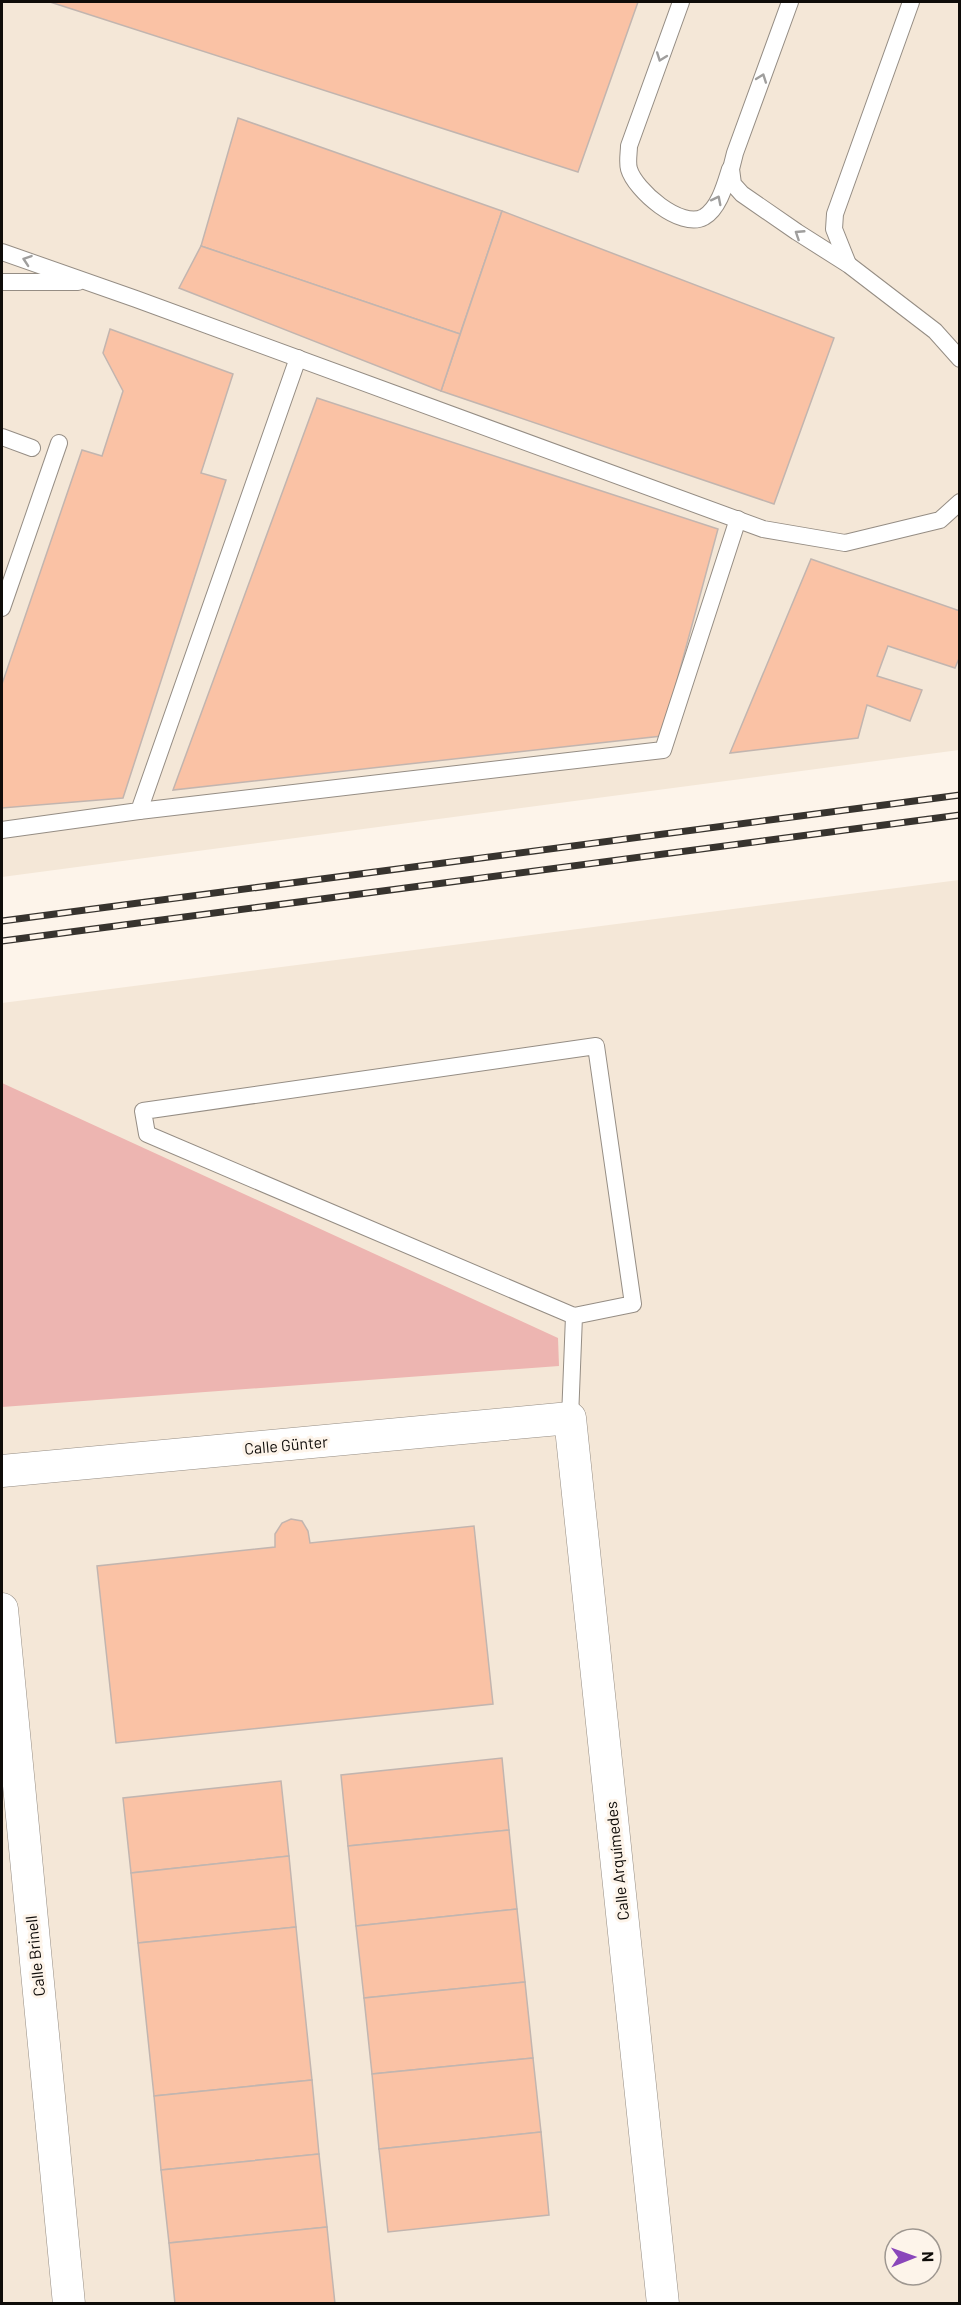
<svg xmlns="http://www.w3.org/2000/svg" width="961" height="2305" viewBox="0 0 961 2305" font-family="Barlow,sans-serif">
	<rect width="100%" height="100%" fill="#fdf4ea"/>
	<g fill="#f4e7d7" fill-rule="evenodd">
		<path d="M2,2H959V750L2,877Z"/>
		<path d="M959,880V2303H2V1003ZM895,2239H931V2275H895Z"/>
	</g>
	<path fill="#edb5b1" d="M2,1083L558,1338L559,1366L2,1407Z"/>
	<g fill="#fac2a5" stroke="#c2b5af" stroke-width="1.5">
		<path d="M50,2H638L578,172Z"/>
		<path d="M238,118L502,211L460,334L201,246Z"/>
		<path d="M502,211L834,338L774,504L441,391Z"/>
		<path d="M201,246L460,334L441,391L179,288Z"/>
		<path d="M110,329L233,374L201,473L226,480L123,798L2,808V684L82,450L102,456L123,391L103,353Z"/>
		<path d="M317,398L718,529L662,736L173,790Z"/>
		<path d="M811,559L960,611V656L955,668L888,646L877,676L922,690L910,721L867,705L858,738L730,753Z"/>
		<path d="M291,1519L302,1521L308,1531L310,1543L474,1526L493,1704L116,1743L97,1566L275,1547V1534L282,1523Z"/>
		<path d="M502,1758L509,1830L348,1846L341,1775Z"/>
		<path d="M281,1781L289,1856L131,1873L123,1798Z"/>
		<path d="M509,1830L517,1909L356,1926L348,1846Z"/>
		<path d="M289,1856L296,1927L138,1943L131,1873Z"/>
		<path d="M517,1909L525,1982L364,1998L356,1926Z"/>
		<path d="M296,1927L312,2080L154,2096L138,1943Z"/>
		<path d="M525,1982L533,2058L372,2074L364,1998Z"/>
		<path d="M533,2058L541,2132L379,2149L372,2074Z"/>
		<path d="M312,2080L319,2154L161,2170L154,2096Z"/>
		<path d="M541,2132L549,2215L388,2232L379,2149Z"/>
		<path d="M319,2154L327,2227L169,2243L161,2170Z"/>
		<path d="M327,2227L335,2304H175L169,2243Z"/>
	</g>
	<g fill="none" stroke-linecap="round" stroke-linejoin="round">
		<defs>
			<g id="lane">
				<path d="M681,2L629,146C629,152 627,162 629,169C635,190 681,230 704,217C719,208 725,185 730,169"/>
				<path d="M790,2L735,153L731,169L733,184L742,194L797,232L849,265L935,331L960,359"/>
				<path d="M2,252L136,299L763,529L845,543L940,520L960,502"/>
				<path d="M848,264L834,229L835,214L911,2"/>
				<path d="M2,282H78"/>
				<path d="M2,437L32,448"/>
				<path d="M2,608L59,443"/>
				<path d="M139,811L663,750L738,519"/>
				<path d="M2,830L139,811L298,358"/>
				<path d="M570,1418L574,1316L633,1304L596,1046L143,1111L147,1134L574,1316"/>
			</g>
			<g id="street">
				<path d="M2,1471L570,1418L663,2304"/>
				<path d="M2,1609L69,2304"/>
			</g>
		</defs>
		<use href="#lane" stroke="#958d84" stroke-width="18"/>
		<use href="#street" stroke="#958d84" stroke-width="33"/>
		<use href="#lane" stroke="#fff" stroke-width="16"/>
		<use href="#street" stroke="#fff" stroke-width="32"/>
		<defs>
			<g id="rail">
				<path d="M2,921L960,795"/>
				<path d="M2,941L960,815"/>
			</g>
		</defs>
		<use href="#rail" stroke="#37332e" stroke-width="7"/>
		<use href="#rail" stroke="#fdf4ea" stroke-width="4.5" stroke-dasharray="14" stroke-linecap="butt"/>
	</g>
	<defs><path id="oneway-chevron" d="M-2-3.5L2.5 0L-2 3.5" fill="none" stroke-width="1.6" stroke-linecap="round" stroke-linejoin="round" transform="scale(1.5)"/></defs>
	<g stroke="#9f9e9d">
		<use href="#oneway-chevron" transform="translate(661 57) rotate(110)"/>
		<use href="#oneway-chevron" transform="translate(762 78) rotate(-70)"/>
		<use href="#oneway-chevron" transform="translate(717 200) rotate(-63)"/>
		<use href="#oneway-chevron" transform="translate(799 234) rotate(-147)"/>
		<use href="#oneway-chevron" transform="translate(27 260) rotate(-161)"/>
	</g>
	<g text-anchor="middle" stroke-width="6" stroke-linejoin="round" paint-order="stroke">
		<g font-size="16" fill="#0f0c09" stroke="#fdf4ea">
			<text transform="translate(286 1445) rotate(-5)" y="6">Calle Günter</text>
			<text transform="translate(617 1861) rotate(-96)" y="6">Calle Arquímedes</text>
			<text transform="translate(35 1956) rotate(-96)" y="6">Calle Brinell</text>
		</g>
	</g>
	<rect width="961" height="2305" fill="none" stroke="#0f0c09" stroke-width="6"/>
	<g transform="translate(913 2257) rotate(89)"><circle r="28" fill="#fdf4ea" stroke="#9e9790" stroke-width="1.5"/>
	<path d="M0-4.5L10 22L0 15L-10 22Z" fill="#8a46ba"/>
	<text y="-9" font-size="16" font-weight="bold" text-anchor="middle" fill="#0f0c09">N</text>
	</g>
</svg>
